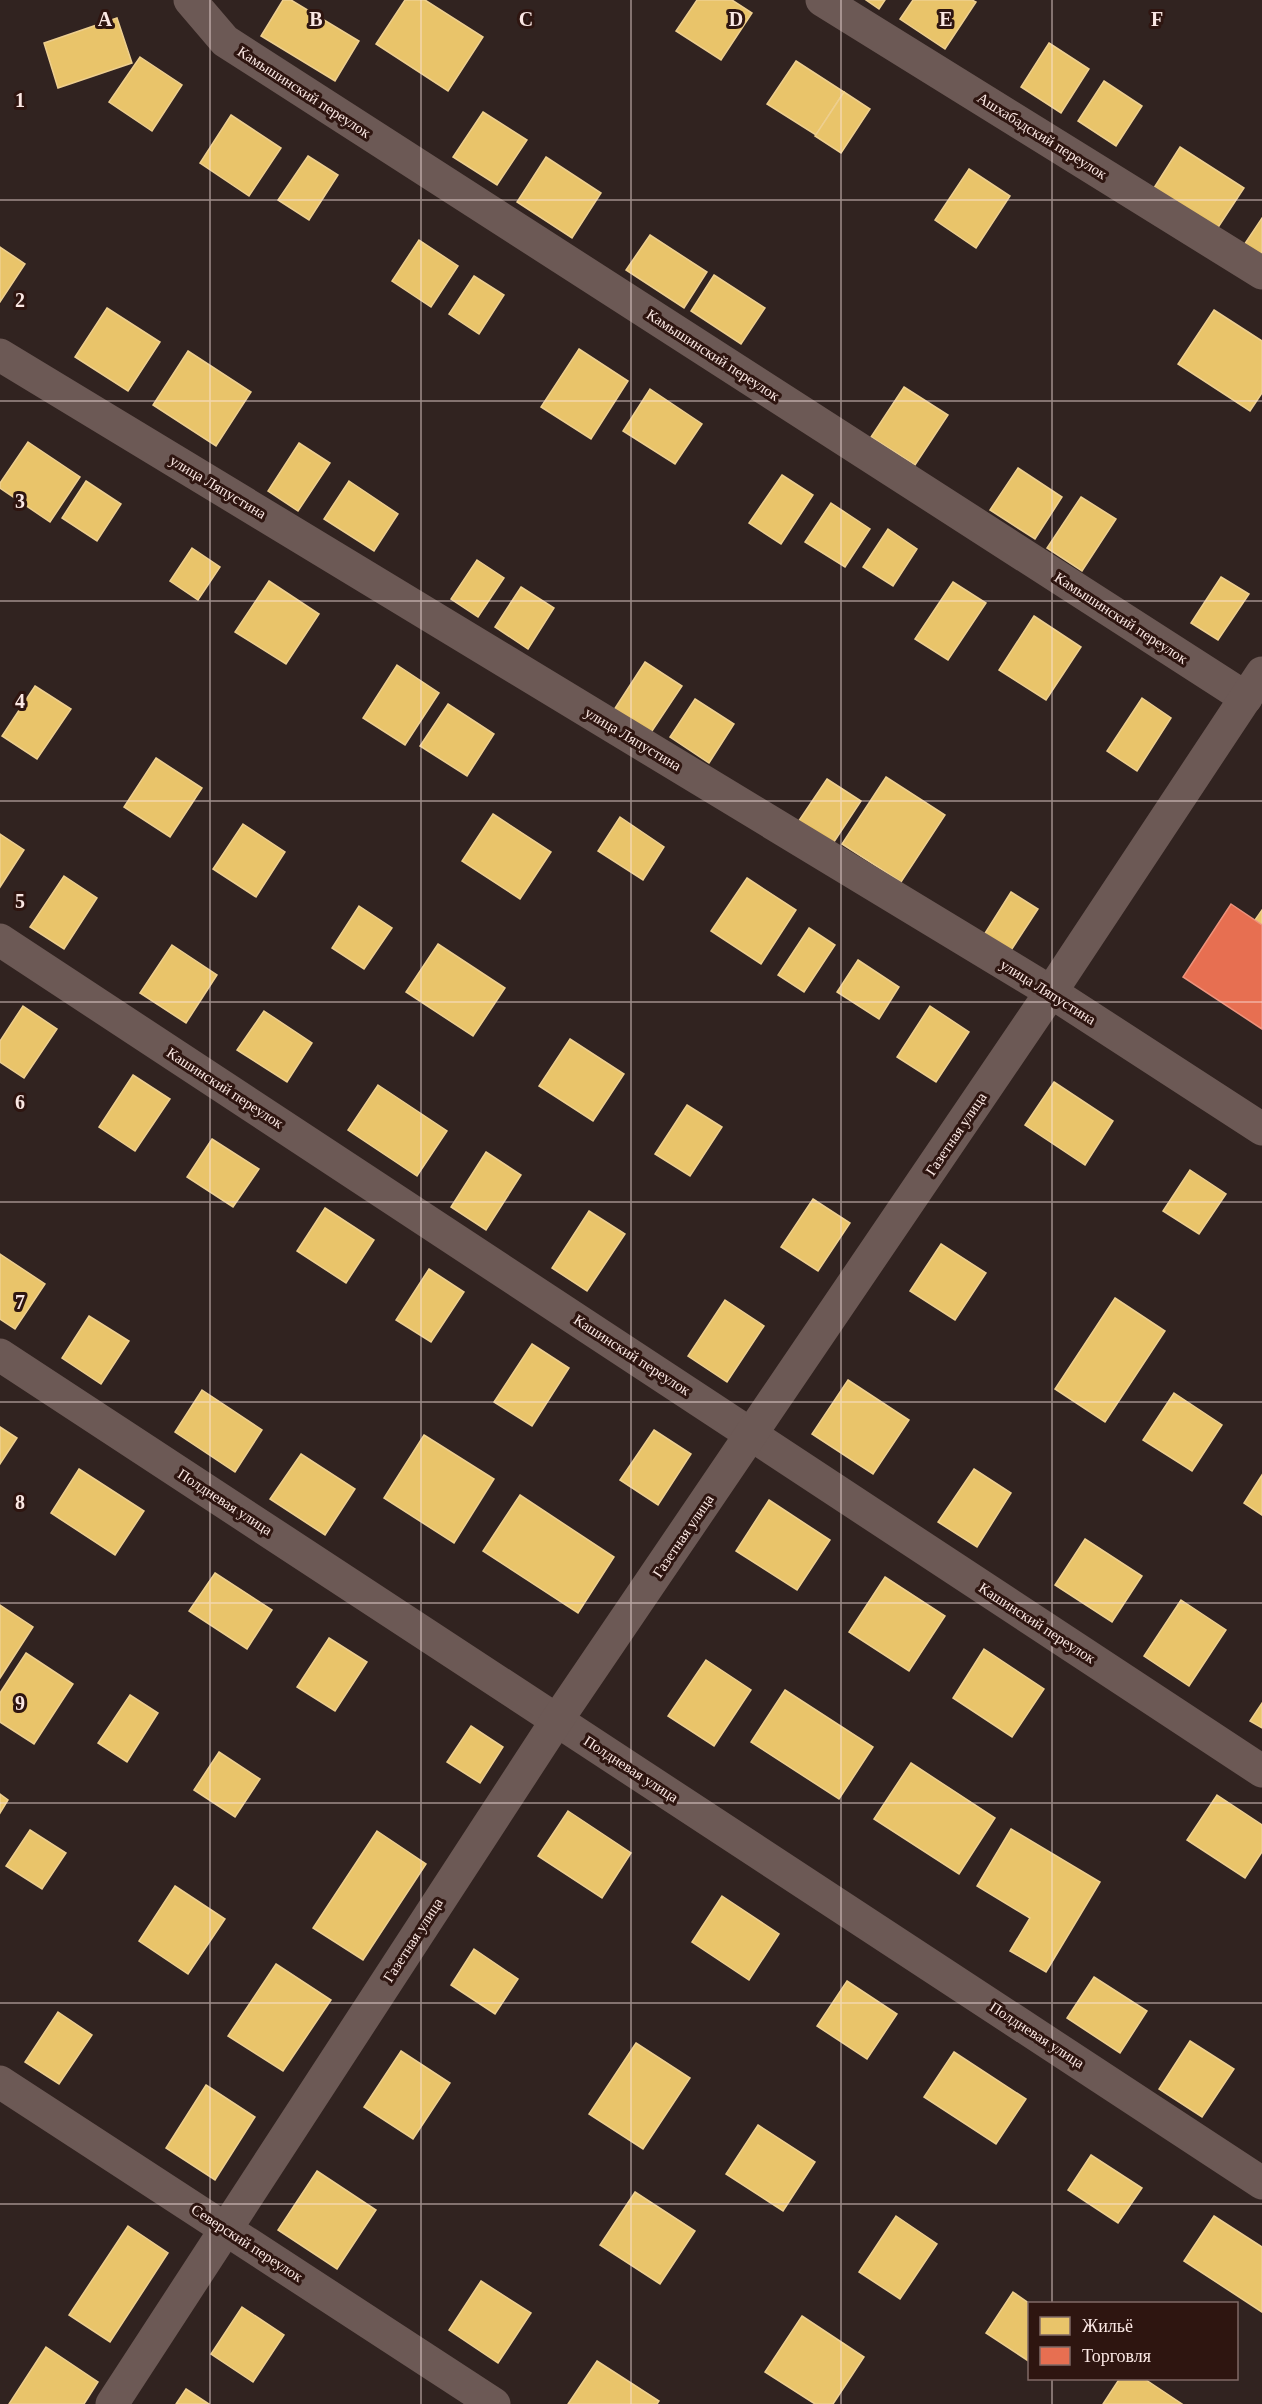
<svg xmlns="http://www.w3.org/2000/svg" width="1262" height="2404" viewBox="0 0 1262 2404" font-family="Georgia,serif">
	<rect width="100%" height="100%" fill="#312320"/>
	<g fill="#e9c46a" stroke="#eecf8f" stroke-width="1.5">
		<path d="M283,0H291L359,41L335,81L261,36Z"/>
		<path d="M405,0H425L483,37L448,91L376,44Z"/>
		<path d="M697,0H732L752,13L721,60L676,31Z"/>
		<path d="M866,0H885L879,9Z"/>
		<path d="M913,0H972L976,2L945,49L900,19Z"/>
		<path d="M117,18L132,63L58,88L44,43Z"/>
		<path d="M1049,43L1089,69L1061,113L1021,87Z"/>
		<path d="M140,57L182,85L152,131L109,102Z"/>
		<path d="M796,61L844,92L816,135L767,104Z"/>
		<path d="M1104,81L1142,106L1116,146L1078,121Z"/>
		<path d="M844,92L870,109L841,153L815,136Z"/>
		<path d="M483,112L527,140L497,185L453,157Z"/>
		<path d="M231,115L281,148L249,196L200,163Z"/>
		<path d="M1180,147L1244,188L1215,232L1152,191Z"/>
		<path d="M308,156L338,175L309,220L278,200Z"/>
		<path d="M546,157L601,193L572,238L517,202Z"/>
		<path d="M969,169L1010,196L976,248L935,220Z"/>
		<path d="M1262,218V256L1244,245Z"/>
		<path d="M650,235L707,272L684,308L626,270Z"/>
		<path d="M419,240L458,266L431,307L392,281Z"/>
		<path d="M0,247L25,264L0,302Z"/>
		<path d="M714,275L765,308L741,344L691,311Z"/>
		<path d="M474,276L504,295L479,334L449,314Z"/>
		<path d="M107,308L160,342L128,391L75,357Z"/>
		<path d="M1214,310L1262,341V393L1250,411L1178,364Z"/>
		<path d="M579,349L628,381L591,439L541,407Z"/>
		<path d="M188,351L251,392L216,446L153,405Z"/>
		<path d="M904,387L948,415L915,465L871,437Z"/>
		<path d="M650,389L702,424L675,464L623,431Z"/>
		<path d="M28,442L80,477L50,522L0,488V483Z"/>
		<path d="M299,443L330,463L298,511L268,491Z"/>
		<path d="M1018,468L1062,497L1035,539L990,510Z"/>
		<path d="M782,475L813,495L781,544L749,523Z"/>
		<path d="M86,481L121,504L97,541L62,518Z"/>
		<path d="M349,481L398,514L374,551L324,519Z"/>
		<path d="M1081,497L1116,519L1082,571L1047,548Z"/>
		<path d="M831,503L870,529L845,567L805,542Z"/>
		<path d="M888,529L917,549L893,586L863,567Z"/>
		<path d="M192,548L220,567L198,600L170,581Z"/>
		<path d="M477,560L504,578L478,617L451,599Z"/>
		<path d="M1221,577L1249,594L1218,640L1191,623Z"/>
		<path d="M269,581L319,614L286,664L235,632Z"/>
		<path d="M953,582L986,603L948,660L915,639Z"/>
		<path d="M521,587L554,608L528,649L495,627Z"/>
		<path d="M1034,616L1081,647L1046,700L999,670Z"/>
		<path d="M645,662L682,686L646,740L610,716Z"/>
		<path d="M397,665L439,693L405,745L363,718Z"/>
		<path d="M35,686L71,709L37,759L2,736Z"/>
		<path d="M1142,698L1171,718L1137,771L1107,751Z"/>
		<path d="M695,699L734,724L709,763L670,737Z"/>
		<path d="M448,704L494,734L467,776L420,746Z"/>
		<path d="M156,758L202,788L170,837L124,807Z"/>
		<path d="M886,777L945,815L901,882L842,844Z"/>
		<path d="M827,779L861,801L828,851L794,828Z"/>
		<path d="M493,814L551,852L520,899L462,861Z"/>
		<path d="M620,817L664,847L643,880L598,851Z"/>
		<path d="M243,824L285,852L256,897L213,869Z"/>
		<path d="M0,834L24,850L0,887Z"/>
		<path d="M64,876L97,898L64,949L30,927Z"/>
		<path d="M747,878L796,910L761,964L711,931Z"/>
		<path d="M1011,892L1038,909L1008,955L982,938Z"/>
		<path d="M359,906L392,928L364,969L332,948Z"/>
		<path d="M1262,910V925L1255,920Z"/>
		<path d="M809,928L835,945L804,992L778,975Z"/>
		<path d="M438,944L505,988L473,1036L406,992Z"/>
		<path d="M172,945L217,975L186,1023L140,993Z"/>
		<path d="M858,960L899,987L879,1019L837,992Z"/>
		<path d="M23,1006L57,1029L24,1078L0,1062V1041Z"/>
		<path d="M930,1006L969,1032L936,1082L897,1057Z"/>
		<path d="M264,1011L312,1043L287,1082L237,1050Z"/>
		<path d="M570,1039L624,1074L593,1121L539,1086Z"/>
		<path d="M133,1075L170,1099L135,1151L99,1127Z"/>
		<path d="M1054,1082L1113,1121L1085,1165L1025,1125Z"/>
		<path d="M378,1085L447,1131L417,1176L348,1130Z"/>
		<path d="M687,1105L722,1127L690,1176L655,1154Z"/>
		<path d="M212,1139L259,1169L233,1207L187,1177Z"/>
		<path d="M486,1152L521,1175L486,1230L451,1207Z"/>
		<path d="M1190,1170L1226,1194L1199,1234L1163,1211Z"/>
		<path d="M813,1199L850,1223L818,1271L781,1247Z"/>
		<path d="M325,1208L374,1240L346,1283L297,1251Z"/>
		<path d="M589,1211L625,1234L587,1291L552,1268Z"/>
		<path d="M941,1244L986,1273L955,1320L910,1291Z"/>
		<path d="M0,1254L45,1284L15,1329L0,1319Z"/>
		<path d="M429,1269L464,1292L431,1342L396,1320Z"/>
		<path d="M1115,1298L1165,1331L1105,1422L1055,1389Z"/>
		<path d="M725,1300L764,1326L727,1382L688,1356Z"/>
		<path d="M89,1316L129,1341L101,1384L62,1358Z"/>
		<path d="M532,1344L569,1368L532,1426L494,1402Z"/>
		<path d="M848,1380L909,1420L873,1474L812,1434Z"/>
		<path d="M202,1390L262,1430L235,1472L175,1432Z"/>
		<path d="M1174,1393L1222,1425L1192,1471L1143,1440Z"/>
		<path d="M0,1427L17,1438L0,1464Z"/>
		<path d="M654,1430L691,1454L658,1505L620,1480Z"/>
		<path d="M424,1435L494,1479L454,1543L384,1498Z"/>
		<path d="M301,1454L355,1489L325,1535L270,1499Z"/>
		<path d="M79,1469L144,1511L115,1555L51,1513Z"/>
		<path d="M974,1469L1011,1493L977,1547L938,1522Z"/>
		<path d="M1262,1475V1515L1244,1503Z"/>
		<path d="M520,1495L614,1557L578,1613L483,1551Z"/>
		<path d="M769,1500L830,1540L797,1590L736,1551Z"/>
		<path d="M1085,1539L1142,1576L1112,1622L1055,1585Z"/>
		<path d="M215,1573L272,1610L247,1649L189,1611Z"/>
		<path d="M885,1577L945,1616L909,1671L849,1632Z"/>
		<path d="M1181,1600L1226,1630L1189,1686L1144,1656Z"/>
		<path d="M0,1605L33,1627L0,1678Z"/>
		<path d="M329,1638L367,1662L335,1711L297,1687Z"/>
		<path d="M984,1649L1044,1689L1012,1737L953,1698Z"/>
		<path d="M26,1653L73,1684L34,1744L0,1722V1693Z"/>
		<path d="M706,1660L751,1690L714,1746L668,1716Z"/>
		<path d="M785,1690L873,1747L839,1799L751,1742Z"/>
		<path d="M130,1695L158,1713L127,1762L98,1743Z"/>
		<path d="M1262,1703V1728L1250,1721Z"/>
		<path d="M471,1726L503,1747L480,1783L447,1762Z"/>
		<path d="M219,1752L260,1779L235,1817L194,1790Z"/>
		<path d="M911,1763L995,1818L959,1874L874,1819Z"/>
		<path d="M0,1794L8,1800L0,1813Z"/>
		<path d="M1217,1795L1262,1825V1852L1245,1878L1187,1840Z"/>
		<path d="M568,1811L631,1853L602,1898L538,1856Z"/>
		<path d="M1011,1829L1100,1882L1046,1972L1010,1951L1030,1918L977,1886Z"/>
		<path d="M30,1830L66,1853L42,1889L6,1866Z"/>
		<path d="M377,1831L426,1864L363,1960L313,1928Z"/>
		<path d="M175,1886L225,1919L188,1974L139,1941Z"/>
		<path d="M722,1896L779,1934L749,1980L692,1942Z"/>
		<path d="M474,1949L518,1979L495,2014L451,1985Z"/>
		<path d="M276,1964L331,2000L283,2071L228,2036Z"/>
		<path d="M1094,1977L1147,2011L1120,2053L1067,2018Z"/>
		<path d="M847,1981L897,2014L867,2059L817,2026Z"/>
		<path d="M58,2012L92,2035L59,2084L25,2062Z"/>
		<path d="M1190,2041L1234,2069L1202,2117L1159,2089Z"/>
		<path d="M636,2043L690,2078L643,2149L589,2114Z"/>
		<path d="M401,2051L450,2083L413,2139L364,2107Z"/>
		<path d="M954,2052L1026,2099L996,2144L924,2097Z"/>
		<path d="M206,2085L255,2117L215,2180L166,2148Z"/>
		<path d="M758,2125L815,2162L783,2211L726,2174Z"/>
		<path d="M1091,2155L1142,2188L1118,2223L1068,2190Z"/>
		<path d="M317,2171L376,2210L337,2269L278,2230Z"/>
		<path d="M635,2192L695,2231L660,2284L600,2245Z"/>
		<path d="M896,2216L937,2244L900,2299L859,2272Z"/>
		<path d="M1214,2216L1262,2247V2312L1184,2261Z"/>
		<path d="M128,2226L168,2253L110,2342L69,2315Z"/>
		<path d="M481,2281L531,2313L498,2363L449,2330Z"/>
		<path d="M1013,2292L1030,2304V2362L986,2333Z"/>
		<path d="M242,2307L284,2335L253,2382L211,2354Z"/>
		<path d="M802,2316L864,2357L833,2404H815L765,2372Z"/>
		<path d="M46,2347L98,2382L84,2404H9Z"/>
		<path d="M597,2361L659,2401L657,2404H568Z"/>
		<path d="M1120,2378H1143L1182,2404H1103Z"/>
		<path d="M186,2389L209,2404H176Z"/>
	</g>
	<path fill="#e76f51" stroke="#ed937d" stroke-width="1.5" d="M1231,904L1262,925V1029L1183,977Z"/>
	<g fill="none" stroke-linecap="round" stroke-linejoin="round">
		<g stroke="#6c5955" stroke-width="33">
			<path d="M190,0L225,41L1246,698"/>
			<path d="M822,0L1262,273"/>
			<path d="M0,355L1051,992L1262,1129"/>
			<path d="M0,940L1262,1771"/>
			<path d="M0,1355L1262,2183"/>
			<path d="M0,2082L494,2404"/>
			<path d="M112,2404L557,1720L1051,992L1262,673"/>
		</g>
	</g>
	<path fill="none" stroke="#fbe8e4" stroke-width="1.5" stroke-opacity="0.55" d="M210,0V2404M421,0V2404M631,0V2404M841,0V2404M1052,0V2304M0,200H1262M0,401H1262M0,601H1262M0,801H1262M0,1002H1262M0,1202H1262M0,1402H1262M0,1603H1262M0,1803H1262M0,2003H1262M0,2204H1262M1052,2378V2404"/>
	<g text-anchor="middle" stroke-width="6" stroke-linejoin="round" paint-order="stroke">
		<g font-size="15" fill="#fbe8e4" stroke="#2e1510">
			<text transform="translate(304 92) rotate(33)" y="5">Камышинский переулок</text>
			<text transform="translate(1042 136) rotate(32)" y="5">Ашхабадский переулок</text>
			<text transform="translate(713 355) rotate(33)" y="5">Камышинский переулок</text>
			<text transform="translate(218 487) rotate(31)" y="5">улица Ляпустина</text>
			<text transform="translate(1121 618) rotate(33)" y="5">Камышинский переулок</text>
			<text transform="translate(633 739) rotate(31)" y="5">улица Ляпустина</text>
			<text transform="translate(1048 992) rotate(32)" y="5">улица Ляпустина</text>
			<text transform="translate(225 1088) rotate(33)" y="5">Кашинский переулок</text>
			<text transform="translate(956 1134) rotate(-56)" y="5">Газетная улица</text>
			<text transform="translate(632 1355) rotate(33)" y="5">Кашинский переулок</text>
			<text transform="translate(225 1502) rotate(33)" y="5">Полдневая улица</text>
			<text transform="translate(683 1536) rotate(-56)" y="5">Газетная улица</text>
			<text transform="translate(1037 1623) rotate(33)" y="5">Кашинский переулок</text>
			<text transform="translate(631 1769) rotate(33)" y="5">Полдневая улица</text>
			<text transform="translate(413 1940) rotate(-57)" y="5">Газетная улица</text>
			<text transform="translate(1037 2035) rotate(33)" y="5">Полдневая улица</text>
			<text transform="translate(247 2243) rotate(33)" y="5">Северский переулок</text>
		</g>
	</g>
	<g font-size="20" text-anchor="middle" font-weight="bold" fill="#fbe8e4" stroke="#2e1510" stroke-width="6" stroke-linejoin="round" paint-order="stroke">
		<text x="105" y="26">A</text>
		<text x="316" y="26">B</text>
		<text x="526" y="26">C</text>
		<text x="736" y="26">D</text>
		<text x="946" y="26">E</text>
		<text x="1157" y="26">F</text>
		<text x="20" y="107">1</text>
		<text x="20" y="307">2</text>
		<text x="20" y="508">3</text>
		<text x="20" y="708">4</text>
		<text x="20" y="908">5</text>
		<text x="20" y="1109">6</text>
		<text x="20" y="1309">7</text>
		<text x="20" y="1509">8</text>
		<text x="20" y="1710">9</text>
	</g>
	<rect x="1028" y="2302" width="210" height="78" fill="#2e1510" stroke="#806965" stroke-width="1.5"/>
	<rect x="1040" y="2317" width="30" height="18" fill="#e9c46a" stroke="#806965" stroke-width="1.5"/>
	<text x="1082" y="2332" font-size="18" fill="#fbe8e4">Жильё</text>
	<rect x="1040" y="2347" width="30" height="18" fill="#e76f51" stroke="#806965" stroke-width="1.5"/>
	<text x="1082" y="2362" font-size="18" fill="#fbe8e4">Торговля</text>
</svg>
